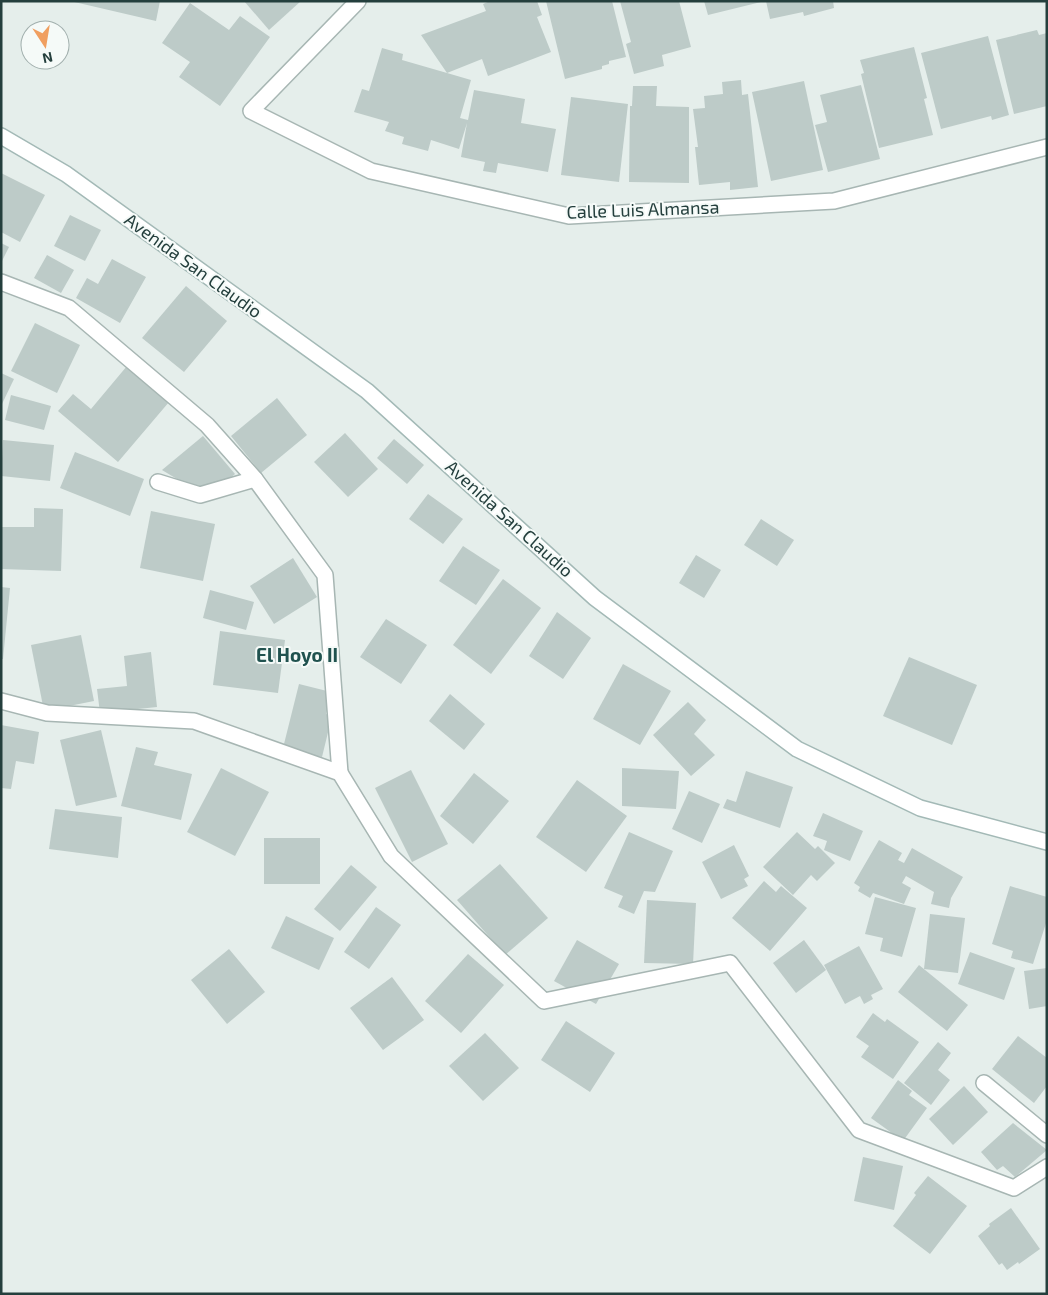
<svg xmlns="http://www.w3.org/2000/svg" width="1048" height="1295" viewBox="0 0 1048 1295" font-family="'Exo 2',sans-serif">
	<rect width="100%" height="100%" fill="#e5eeeb"/>
	<g fill="#bdcbc8">
		<path d="M70,1H160L156,21Z"/>
		<path d="M244,1H301L269,30Z"/>
		<path d="M490,1H537L542,15L537,17L551,52L488,76L482,59L447,73L471,80L460,118L468,120L474,90L525,99L521,123L556,129L548,172L498,163L496,173L483,171L485,162L461,157L467,123L459,149L431,140L428,151L402,144L404,137L385,131L389,122L354,112L362,89L369,91L382,48L403,54L402,60L447,73L421,35L486,11L483,4Z"/>
		<path d="M546,1H612L626,57L609,61V64L602,66V69L565,79Z"/>
		<path d="M620,1H679L691,47L662,55L664,66L634,74L626,44L631,42Z"/>
		<path d="M704,1H761V2L708,15Z"/>
		<path d="M766,1H833L834,8L804,16L803,12L770,19Z"/>
		<path d="M190,3L229,30L240,16L270,37L220,106L179,77L190,62L162,43Z"/>
		<path d="M1037,30L1039,35L1047,33V106L1014,114L996,40Z"/>
		<path d="M988,36L1009,115L992,120L991,116L941,129L921,53Z"/>
		<path d="M914,47L927,98L924,99L933,135L879,148L861,74L864,73L860,60Z"/>
		<path d="M741,80L742,95L748,94L758,187L730,190V182L699,185L695,147H698L693,109L705,108L704,96L723,94L722,82Z"/>
		<path d="M804,81L823,170L771,181L752,92Z"/>
		<path d="M861,85L880,159L828,172L815,125L827,122L820,95Z"/>
		<path d="M633,86H657L656,106L689,107V183L629,182L630,106H632Z"/>
		<path d="M571,97L628,104L619,182L561,175Z"/>
		<path d="M1,173L45,195L20,242L1,232Z"/>
		<path d="M70,215L101,230L85,261L54,246Z"/>
		<path d="M1,243L9,247L1,263Z"/>
		<path d="M47,255L74,270L61,293L34,278Z"/>
		<path d="M112,259L146,277L120,323L76,298L87,278L98,284Z"/>
		<path d="M186,286L227,321L184,372L142,338Z"/>
		<path d="M35,323L80,345L57,393L11,371Z"/>
		<path d="M127,366L169,402L118,462L58,411L73,394L91,409Z"/>
		<path d="M1,373L14,379L1,406Z"/>
		<path d="M11,395L51,406L44,430L5,420Z"/>
		<path d="M277,398L307,435L261,473L231,436Z"/>
		<path d="M345,433L378,469L348,497L314,462Z"/>
		<path d="M203,436L235,474L219,487L197,491L162,470Z"/>
		<path d="M394,439L424,465L407,484L377,458Z"/>
		<path d="M3,440L54,445L50,481L1,476Z"/>
		<path d="M75,452L144,479L130,516L60,488Z"/>
		<path d="M428,494L463,519L443,544L409,519Z"/>
		<path d="M34,508L63,509L61,571L1,569V527H34Z"/>
		<path d="M151,511L215,524L203,581L140,568Z"/>
		<path d="M761,519L794,540L777,566L744,545Z"/>
		<path d="M463,546L500,570L476,605L439,581Z"/>
		<path d="M696,555L721,570L704,598L679,583Z"/>
		<path d="M293,558L317,597L274,624L250,586Z"/>
		<path d="M503,579L541,608L491,674L453,645Z"/>
		<path d="M1,587L10,588L3,659H1Z"/>
		<path d="M210,590L254,602L246,630L203,618Z"/>
		<path d="M557,612L591,638L563,679L529,656Z"/>
		<path d="M386,619L427,645L401,684L360,657Z"/>
		<path d="M220,631L285,640L278,693L213,685Z"/>
		<path d="M81,635L94,701L44,711L31,645Z"/>
		<path d="M151,652L157,707L100,713L97,689L127,686L124,656Z"/>
		<path d="M909,657L977,685L952,745L883,716Z"/>
		<path d="M623,664L671,691L640,745L593,719Z"/>
		<path d="M299,684L331,692L326,714L332,716L322,757L283,748Z"/>
		<path d="M450,694L485,724L464,750L429,721Z"/>
		<path d="M688,702L706,720L694,734L715,755L691,776L653,735Z"/>
		<path d="M1,725L39,732L34,764L16,761L11,789L1,788Z"/>
		<path d="M101,730L117,797L76,806L60,740Z"/>
		<path d="M136,747L158,752L154,765L192,774L181,820L121,806Z"/>
		<path d="M221,768L269,792L235,856L187,832Z"/>
		<path d="M622,768L679,771L676,809L622,806Z"/>
		<path d="M411,770L448,844L412,862L375,788Z"/>
		<path d="M746,771L793,787L780,828L723,808L727,799L736,802Z"/>
		<path d="M474,773L509,801L473,844L440,816Z"/>
		<path d="M577,780L627,816L586,872L536,837Z"/>
		<path d="M689,791L720,804L702,843L672,829Z"/>
		<path d="M55,809L122,817L118,858L49,849Z"/>
		<path d="M823,813L863,831L850,861L824,850L827,841L813,836Z"/>
		<path d="M629,832L673,851L655,892L644,891L634,914L618,907L623,896L604,888Z"/>
		<path d="M797,832L815,849L818,846L835,863L817,881L811,875L793,895L763,867Z"/>
		<rect x="264" y="838" width="56" height="46"/>
		<path d="M879,840L902,853L898,860L904,863L912,848L963,877L951,898L949,908L931,904L934,892L906,876L902,883L911,888L904,904L873,893L870,898L858,891L860,887L854,883Z"/>
		<path d="M734,845L749,876L744,879L748,886L721,899L702,862Z"/>
		<path d="M500,864L548,918L505,955L457,900Z"/>
		<path d="M351,865L377,887L340,931L314,909Z"/>
		<path d="M764,881L776,892L781,886L807,908L770,951L732,918Z"/>
		<path d="M1010,886L1047,897V920L1033,964L1011,958L1013,951L992,944Z"/>
		<path d="M875,897L916,908L902,957L880,951L883,938L865,934Z"/>
		<path d="M647,900L696,903L693,964L644,963Z"/>
		<path d="M376,907L401,925L369,969L344,952Z"/>
		<path d="M930,914L965,918L958,973L924,969Z"/>
		<path d="M286,916L334,938L319,970L271,948Z"/>
		<path d="M577,940L619,964L596,1004L554,981Z"/>
		<path d="M804,940L826,970L796,993L773,963Z"/>
		<path d="M859,946L883,989L871,995L873,999L864,1004L860,996L845,1004L824,965Z"/>
		<path d="M229,949L265,992L227,1024L191,980Z"/>
		<path d="M970,952L1015,968L1004,1000L958,984Z"/>
		<path d="M468,954L504,985L461,1033L425,1001Z"/>
		<path d="M919,965L968,1005L947,1031L898,992Z"/>
		<path d="M1047,968V1006L1029,1009L1024,971Z"/>
		<path d="M392,977L424,1020L383,1050L350,1008Z"/>
		<path d="M873,1013L885,1022L887,1019L919,1042L893,1079L861,1057L869,1046L856,1037Z"/>
		<path d="M566,1021L615,1053L590,1092L541,1060Z"/>
		<path d="M485,1033L519,1068L483,1101L449,1066Z"/>
		<path d="M1018,1036L1047,1058V1086L1034,1103L992,1069Z"/>
		<path d="M938,1042L951,1053L938,1070L950,1080L931,1105L904,1083Z"/>
		<path d="M898,1080L912,1091L909,1095L927,1108L903,1141L871,1118Z"/>
		<path d="M964,1086L988,1112L953,1145L929,1119Z"/>
		<path d="M1013,1123L1047,1150L1015,1177L1003,1166L997,1170L981,1152Z"/>
		<path d="M863,1157L903,1166L894,1210L854,1201Z"/>
		<path d="M928,1176L967,1206L930,1254L893,1226L916,1195L914,1193Z"/>
		<path d="M1011,1208L1040,1249L1019,1264L1018,1262L1007,1270L1002,1263L999,1265L978,1236L990,1226L989,1224Z"/>
	</g>
	<g fill="none" stroke-linecap="round" stroke-linejoin="round">
		<defs>
			<g id="street">
				<path d="M358,1L251,111L371,171L569,216L834,201L1047,147"/>
				<path d="M1,282L69,308L207,425L255,479L325,575L340,773"/>
				<path d="M158,482L200,495L255,479"/>
				<path d="M1,701L47,713L194,721L340,773L391,856L544,1001L730,963L859,1130L1014,1188L1047,1167"/>
				<path d="M984,1083L1047,1135"/>
			</g>
			<path id="secondary" d="M1,136L66,174L367,391L595,598L797,749L920,808L1047,842"/>
		</defs>
		<use href="#street" stroke="#a7b6b3" stroke-width="18"/>
		<use href="#secondary" stroke="#a3b9b6" stroke-width="18"/>
		<use href="#street" stroke="#fff" stroke-width="15"/>
		<use href="#secondary" stroke="#fff" stroke-width="15"/>
	</g>
	<g text-anchor="middle" stroke-width="4" stroke-linejoin="round" paint-order="stroke">
		<g font-size="18" fill="#243f3d" stroke="#f5faf8">
			<text transform="translate(643 210) rotate(-2)" y="6">Calle Luis Almansa</text>
			<text transform="translate(193 266) rotate(36)" y="6">Avenida San Claudio</text>
			<text transform="translate(509 519) rotate(42)" y="6">Avenida San Claudio</text>
		</g>
		<g font-size="19" font-weight="bold" fill="#20524f" stroke="#f5faf8">
			<text x="297" y="662">El Hoyo II</text>
		</g>
	</g>
	<rect width="1048" height="1295" fill="none" stroke="#243f3d" stroke-width="5"/>
	<g transform="translate(45 45) rotate(168)"><circle r="24" fill="#f5faf8" stroke="#a1afad"/>
	<path d="M0-4L9 19L0 12L-9 19Z" fill="#f09f60"/>
	<text y="-8" font-size="14" font-weight="bold" text-anchor="middle" fill="#243f3d">N</text>
	</g>
</svg>
